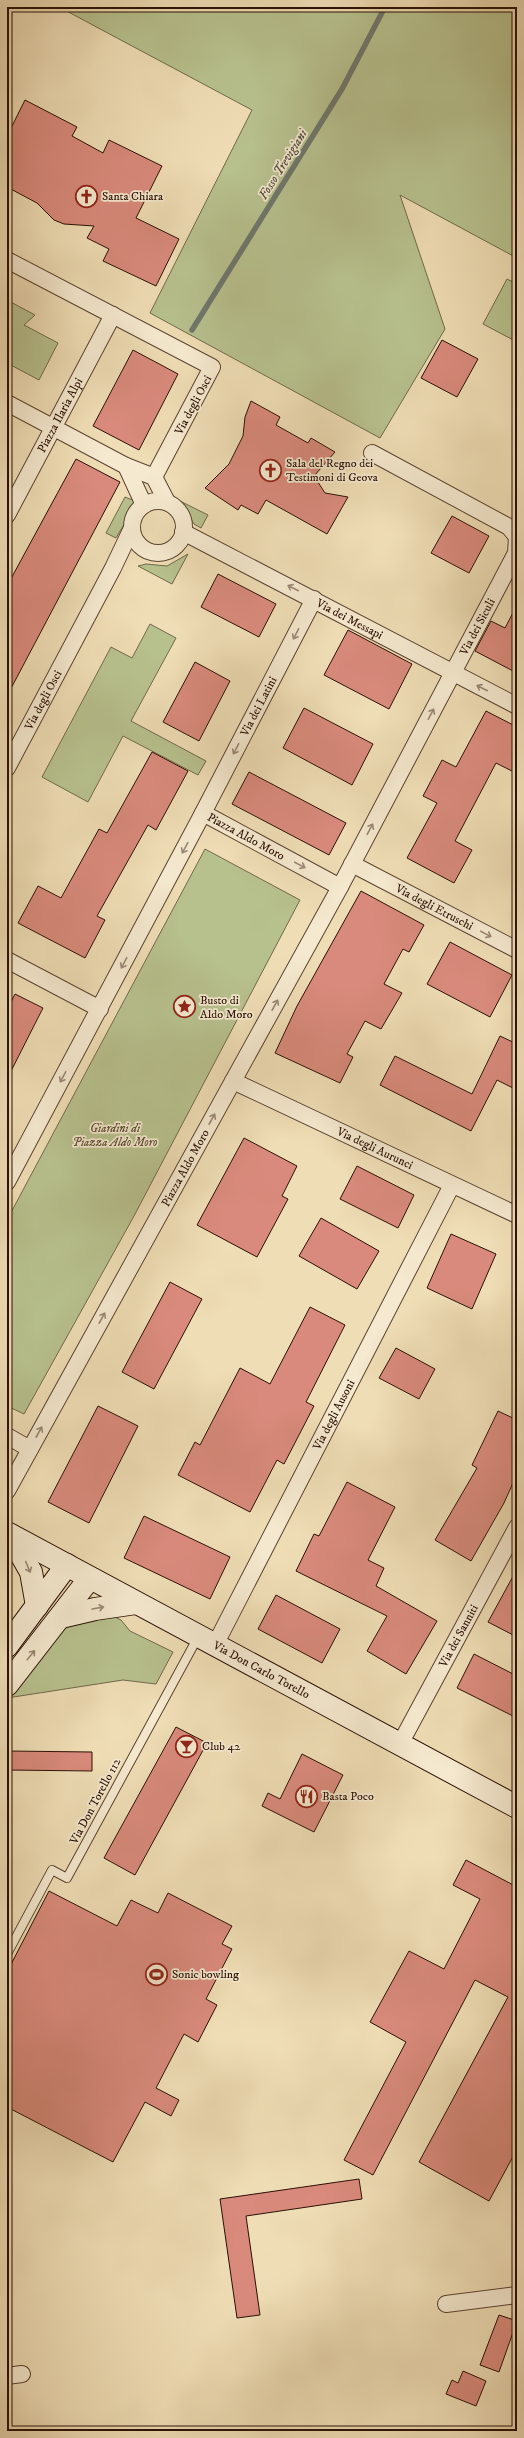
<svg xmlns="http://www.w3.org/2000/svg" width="524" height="2438" viewBox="0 0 524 2438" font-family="'IM FELL DW Pica',serif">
	<rect width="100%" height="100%" fill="#efddb5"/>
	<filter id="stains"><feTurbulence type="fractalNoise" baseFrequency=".005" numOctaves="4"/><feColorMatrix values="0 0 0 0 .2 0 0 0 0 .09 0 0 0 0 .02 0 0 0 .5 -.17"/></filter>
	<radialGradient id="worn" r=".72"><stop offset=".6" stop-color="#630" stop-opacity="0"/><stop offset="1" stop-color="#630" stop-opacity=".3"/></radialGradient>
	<g fill="#b7c18e" stroke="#71684a">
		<path d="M59,7H517V258L400,195L445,329L380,438L150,313L252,110Z"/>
		<path d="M507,279L517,284V342L483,324Z"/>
		<path d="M7,300L35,315L24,325L58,343L39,380L7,363Z"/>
		<path d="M125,497L135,501L136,504L116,538L106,533Z"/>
		<path d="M180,501L208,515L201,528L194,524Z"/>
		<path d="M188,554L172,584L138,566L146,564L167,566Z"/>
		<path d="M150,624L176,638L131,721L206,761L198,775L123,736L88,802L42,777L111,647L132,658Z"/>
		<path d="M205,849L300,900L134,1216L24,1414L7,1406V1220Z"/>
		<path d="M107,1613L121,1620L130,1631L173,1652L156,1684L123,1680L7,1698V1688L63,1618Z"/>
	</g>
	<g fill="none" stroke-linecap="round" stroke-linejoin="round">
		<path stroke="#6e776c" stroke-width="5.5" d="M192,330L342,89L385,7"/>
	</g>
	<g fill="#d98a7c" stroke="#2b1005">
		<path d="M25,100L77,127L72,136L103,153L109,140L162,166L136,218L179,239L156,286L103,261L109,249L87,238L94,226L64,224L54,220L37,203L7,187V136Z"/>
		<path d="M442,340L478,359L457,397L421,378Z"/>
		<path d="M133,350L178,374L139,450L93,426Z"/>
		<path d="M251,401L280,417L276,425L308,443L311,438L335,452L314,476L325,493L348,497L327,534L266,500L258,514L241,505L238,510L205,488L229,464L243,436L245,417Z"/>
		<path d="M76,459L120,482L7,696V586Z"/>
		<path d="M452,516L489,536L469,573L431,553Z"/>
		<path d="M218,574L276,604L259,637L201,607Z"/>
		<path d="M517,605V663L513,671L475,651L491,621L505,628Z"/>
		<path d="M348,630L412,664L389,709L324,675Z"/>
		<path d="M195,662L230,681L199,741L163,722Z"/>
		<path d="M304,708L373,744L352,785L283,748Z"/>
		<path d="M486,711L517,727V763L512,771L496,763L455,841L472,850L454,883L407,858L437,803L423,796L442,760L456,767Z"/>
		<path d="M152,752L188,771L156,830L148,825L97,916L105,920L85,958L18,923L38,886L61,898L99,829L107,833Z"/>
		<path d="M249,772L346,823L329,855L232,804Z"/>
		<path d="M361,891L424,925L409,952L403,949L384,984L402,993L381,1029L365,1021L347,1054L353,1057L340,1083L275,1053L297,1006Z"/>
		<path d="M450,942L512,975L490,1017L427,984Z"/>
		<path d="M15,994L43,1008L7,1079V1010Z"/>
		<path d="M500,1036L517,1044V1090L497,1080L471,1131L380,1085L395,1056L472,1094Z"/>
		<path d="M244,1138L297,1166L282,1196L288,1199L257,1257L197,1225Z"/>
		<path d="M357,1166L414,1195L398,1228L340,1199Z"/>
		<path d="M321,1218L379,1251L357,1289L299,1256Z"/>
		<path d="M451,1234L496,1254L472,1309L427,1288Z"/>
		<path d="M170,1282L202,1299L154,1389L122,1372Z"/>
		<path d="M310,1307L345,1325L306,1402L314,1406L284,1464L277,1460L250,1512L178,1475L195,1442L200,1445L240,1368L270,1384Z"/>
		<path d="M396,1348L435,1369L419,1399L379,1378Z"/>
		<path d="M98,1406L138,1426L89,1523L48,1502Z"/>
		<path d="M498,1411L517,1420V1474L504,1503L471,1561L435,1540L477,1468L472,1465Z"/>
		<path d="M347,1482L395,1507L368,1560L384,1568L376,1586L437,1621L406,1674L367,1651L387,1616L296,1571L314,1534L319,1536Z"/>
		<path d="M144,1516L230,1557L210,1599L124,1558Z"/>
		<path d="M517,1569V1637L488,1622Z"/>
		<path d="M276,1595L340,1629L322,1663L258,1629Z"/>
		<path d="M474,1654L517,1676V1718L457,1688Z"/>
		<path d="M176,1727L207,1743L135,1875L104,1858Z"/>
		<path d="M7,1751L92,1752V1771L7,1770Z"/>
		<path d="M302,1754L343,1775L314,1832L262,1806L268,1793L280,1799Z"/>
		<path d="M466,1860L517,1887V2149L489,2201L419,2162L508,1997L475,1980L373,2175L344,2160L406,2042L370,2022L409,1951L444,1969L480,1899L453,1885Z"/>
		<path d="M49,1891L117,1926L131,1900L158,1913L168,1893L232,1926L222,1944L232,1949L206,1999L217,2005L198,2042L184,2034L156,2088L179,2100L171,2116L145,2102L113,2162L7,2107V1972Z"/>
		<path d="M359,2179L362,2199L246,2216L260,2315L237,2318L220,2199Z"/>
		<path d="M499,2315L517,2321L499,2372L480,2365Z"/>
		<path d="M463,2371L486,2381L476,2406L446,2394L452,2380L458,2383Z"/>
	</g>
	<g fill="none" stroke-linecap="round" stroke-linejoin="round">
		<defs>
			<path id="lane" d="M7,1954L52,1870L67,1878L198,1637"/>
			<g id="street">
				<path d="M7,260L212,367L154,477"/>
				<path d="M7,403L126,466L154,477L167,502"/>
				<path d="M126,466L144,505"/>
				<circle cx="158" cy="527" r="26"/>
				<path id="s1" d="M7,515L113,315"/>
				<path id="s2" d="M183,532L517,706"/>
				<path id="s3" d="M7,768L113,568L132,528"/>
				<path id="s4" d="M203,813L340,887"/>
				<path id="s5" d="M352,864L517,950"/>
				<path d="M7,960L100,1009"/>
				<path id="s6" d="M233,1081L517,1215"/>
				<path id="s7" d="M7,1182L203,813L314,599"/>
				<path d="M7,1436L30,1449"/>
				<path id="s8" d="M7,1491L340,887L516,553L517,537L509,527L372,453"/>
				<path id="s9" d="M215,1645L452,1185"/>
				<path id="s10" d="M400,1744L517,1527"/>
				<path d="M446,2304L517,2295"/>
				<path d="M7,2376L22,2374"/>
			</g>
			<g id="secondary">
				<path id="s11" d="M7,1533L517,1807"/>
				<path d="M10,1535L31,1572L37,1606"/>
				<path d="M61,1617L95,1609L136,1603"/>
				<path d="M7,1646L67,1565"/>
				<path d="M7,1685L90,1578"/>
			</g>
		</defs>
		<use href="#lane" stroke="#5c4331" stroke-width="10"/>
		<use href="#street" stroke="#5c4331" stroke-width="18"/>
		<use href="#secondary" stroke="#2b1005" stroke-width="24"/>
		<use href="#lane" stroke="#f5e9cf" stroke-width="8"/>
		<use href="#street" stroke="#f5e9cf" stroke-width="16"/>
		<use href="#secondary" stroke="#f5e9cf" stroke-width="22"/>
	</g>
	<defs><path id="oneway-shaft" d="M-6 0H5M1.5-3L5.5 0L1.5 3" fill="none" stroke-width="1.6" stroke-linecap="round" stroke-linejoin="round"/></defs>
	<g stroke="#9a8774">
		<use href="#oneway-shaft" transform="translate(293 588) rotate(-153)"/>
		<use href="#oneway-shaft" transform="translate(296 634) rotate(117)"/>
		<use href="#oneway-shaft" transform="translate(482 688) rotate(-153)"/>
		<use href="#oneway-shaft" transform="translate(431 714) rotate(-62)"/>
		<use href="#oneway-shaft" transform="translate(236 749) rotate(117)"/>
		<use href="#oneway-shaft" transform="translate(370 829) rotate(-62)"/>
		<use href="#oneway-shaft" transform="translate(185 848) rotate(118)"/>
		<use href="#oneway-shaft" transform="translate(300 865) rotate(28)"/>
		<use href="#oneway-shaft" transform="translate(486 934) rotate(28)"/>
		<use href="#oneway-shaft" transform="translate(124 963) rotate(118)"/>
		<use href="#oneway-shaft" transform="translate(275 1005) rotate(-61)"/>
		<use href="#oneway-shaft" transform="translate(63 1077) rotate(118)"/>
		<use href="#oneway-shaft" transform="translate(212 1119) rotate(-61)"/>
		<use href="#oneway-shaft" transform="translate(102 1318) rotate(-61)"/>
		<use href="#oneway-shaft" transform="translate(39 1432) rotate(-61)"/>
		<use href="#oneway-shaft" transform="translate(28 1567) rotate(67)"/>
		<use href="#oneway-shaft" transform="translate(98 1608) rotate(-10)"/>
		<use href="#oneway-shaft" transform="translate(31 1655) rotate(-51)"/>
	</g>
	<defs>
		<symbol id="church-ring" viewBox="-11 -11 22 22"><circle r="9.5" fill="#f5e9cf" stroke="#8f2418" stroke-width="1.5"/><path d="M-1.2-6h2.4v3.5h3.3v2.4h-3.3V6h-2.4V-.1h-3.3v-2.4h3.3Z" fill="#8f2418"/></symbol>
		<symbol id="sight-ring" viewBox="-11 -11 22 22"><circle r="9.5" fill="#f5e9cf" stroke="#8f2418" stroke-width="1.5"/><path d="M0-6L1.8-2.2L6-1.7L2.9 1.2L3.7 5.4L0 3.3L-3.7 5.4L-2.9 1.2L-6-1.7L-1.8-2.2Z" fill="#8f2418"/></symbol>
		<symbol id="bar-ring" viewBox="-11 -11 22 22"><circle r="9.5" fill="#f5e9cf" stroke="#8f2418" stroke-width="1.5"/><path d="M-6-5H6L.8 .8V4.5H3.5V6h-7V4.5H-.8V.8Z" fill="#8f2418"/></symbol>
		<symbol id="restaurant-ring" viewBox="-11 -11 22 22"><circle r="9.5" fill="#f5e9cf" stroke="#8f2418" stroke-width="1.5"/><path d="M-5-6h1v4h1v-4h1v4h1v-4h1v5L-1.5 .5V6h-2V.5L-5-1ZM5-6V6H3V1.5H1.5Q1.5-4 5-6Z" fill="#8f2418"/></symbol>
		<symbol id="stadium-ring" viewBox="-11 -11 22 22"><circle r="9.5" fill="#f5e9cf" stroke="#8f2418" stroke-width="1.5"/><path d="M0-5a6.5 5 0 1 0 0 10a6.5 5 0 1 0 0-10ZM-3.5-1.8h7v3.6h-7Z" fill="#8f2418"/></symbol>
	</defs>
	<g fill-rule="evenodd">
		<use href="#church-ring" x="74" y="184" width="25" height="25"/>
		<use href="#church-ring" x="258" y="458" width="25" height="25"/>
		<use href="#sight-ring" x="172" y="994" width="25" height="25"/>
		<use href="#bar-ring" x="174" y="1734" width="25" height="25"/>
		<use href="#restaurant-ring" x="294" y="1784" width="25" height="25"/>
		<use href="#stadium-ring" x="144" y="1962" width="25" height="25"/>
	</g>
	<g text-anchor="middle" stroke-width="3.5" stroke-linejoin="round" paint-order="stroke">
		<g font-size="12" fill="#2b1005" stroke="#f5e9cf" text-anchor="start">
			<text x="102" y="200">Santa Chiara</text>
			<text x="286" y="467">Sala del Regno dei<tspan x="286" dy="14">Testimoni di Geova</tspan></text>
			<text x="200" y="1004">Busto di<tspan x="200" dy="14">Aldo Moro</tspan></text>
			<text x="202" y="1750">Club 42</text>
			<text x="322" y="1800">Basta Poco</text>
			<text x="172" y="1978">Sonic bowling</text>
		</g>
		<g font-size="12" fill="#2b1005" stroke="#f5e9cf">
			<text transform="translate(193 405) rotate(-62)" y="4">Via degli Osci</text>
			<text dy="4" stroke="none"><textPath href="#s1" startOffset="113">Piazza Ilaria Alpi</textPath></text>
			<text dy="4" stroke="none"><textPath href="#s2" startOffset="188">Via dei Messapi</textPath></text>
			<text dy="4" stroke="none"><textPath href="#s8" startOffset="984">Via dei Siculi</textPath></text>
			<text dy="4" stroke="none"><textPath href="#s3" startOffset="77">Via degli Osci</textPath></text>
			<text dy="4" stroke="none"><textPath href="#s7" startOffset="538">Via dei Latini</textPath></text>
			<text dy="4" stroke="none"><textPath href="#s4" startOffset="49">Piazza Aldo Moro</textPath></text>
			<text dy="4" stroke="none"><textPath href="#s5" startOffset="93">Via degli Etruschi</textPath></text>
			<text dy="4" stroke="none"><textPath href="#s6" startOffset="157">Via degli Aurunci</textPath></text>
			<text dy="4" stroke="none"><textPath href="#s8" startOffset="369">Piazza Aldo Moro</textPath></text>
			<text dy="4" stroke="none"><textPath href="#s9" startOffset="259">Via degli Ausoni</textPath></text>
			<text dy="4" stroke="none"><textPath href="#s10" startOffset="123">Via dei Sanniti</textPath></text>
			<text dy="4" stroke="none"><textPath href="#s11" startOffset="289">Via Don Carlo Torello</textPath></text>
			<text transform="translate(95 1801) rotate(-62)" y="4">Via Don Torello 112</text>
		</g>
		<g font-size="12" font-style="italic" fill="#5c4e35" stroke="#f5e9cf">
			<text x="115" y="1132">Giardini di<tspan x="115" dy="14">Piazza Aldo Moro</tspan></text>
		</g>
		<g font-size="13" font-style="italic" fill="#524c41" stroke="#f5e9cf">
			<text transform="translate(282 164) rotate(-58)" y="5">Fosso Trevigiani</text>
		</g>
	</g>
	<rect width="524" height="2438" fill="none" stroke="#efddb5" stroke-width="24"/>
	<rect x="8" y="8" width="508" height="2422" fill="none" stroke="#2b1005" stroke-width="2"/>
	<rect x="12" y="12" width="500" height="2414" fill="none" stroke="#2b1005"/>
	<rect width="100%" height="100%" filter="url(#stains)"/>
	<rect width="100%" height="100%" fill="url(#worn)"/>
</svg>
